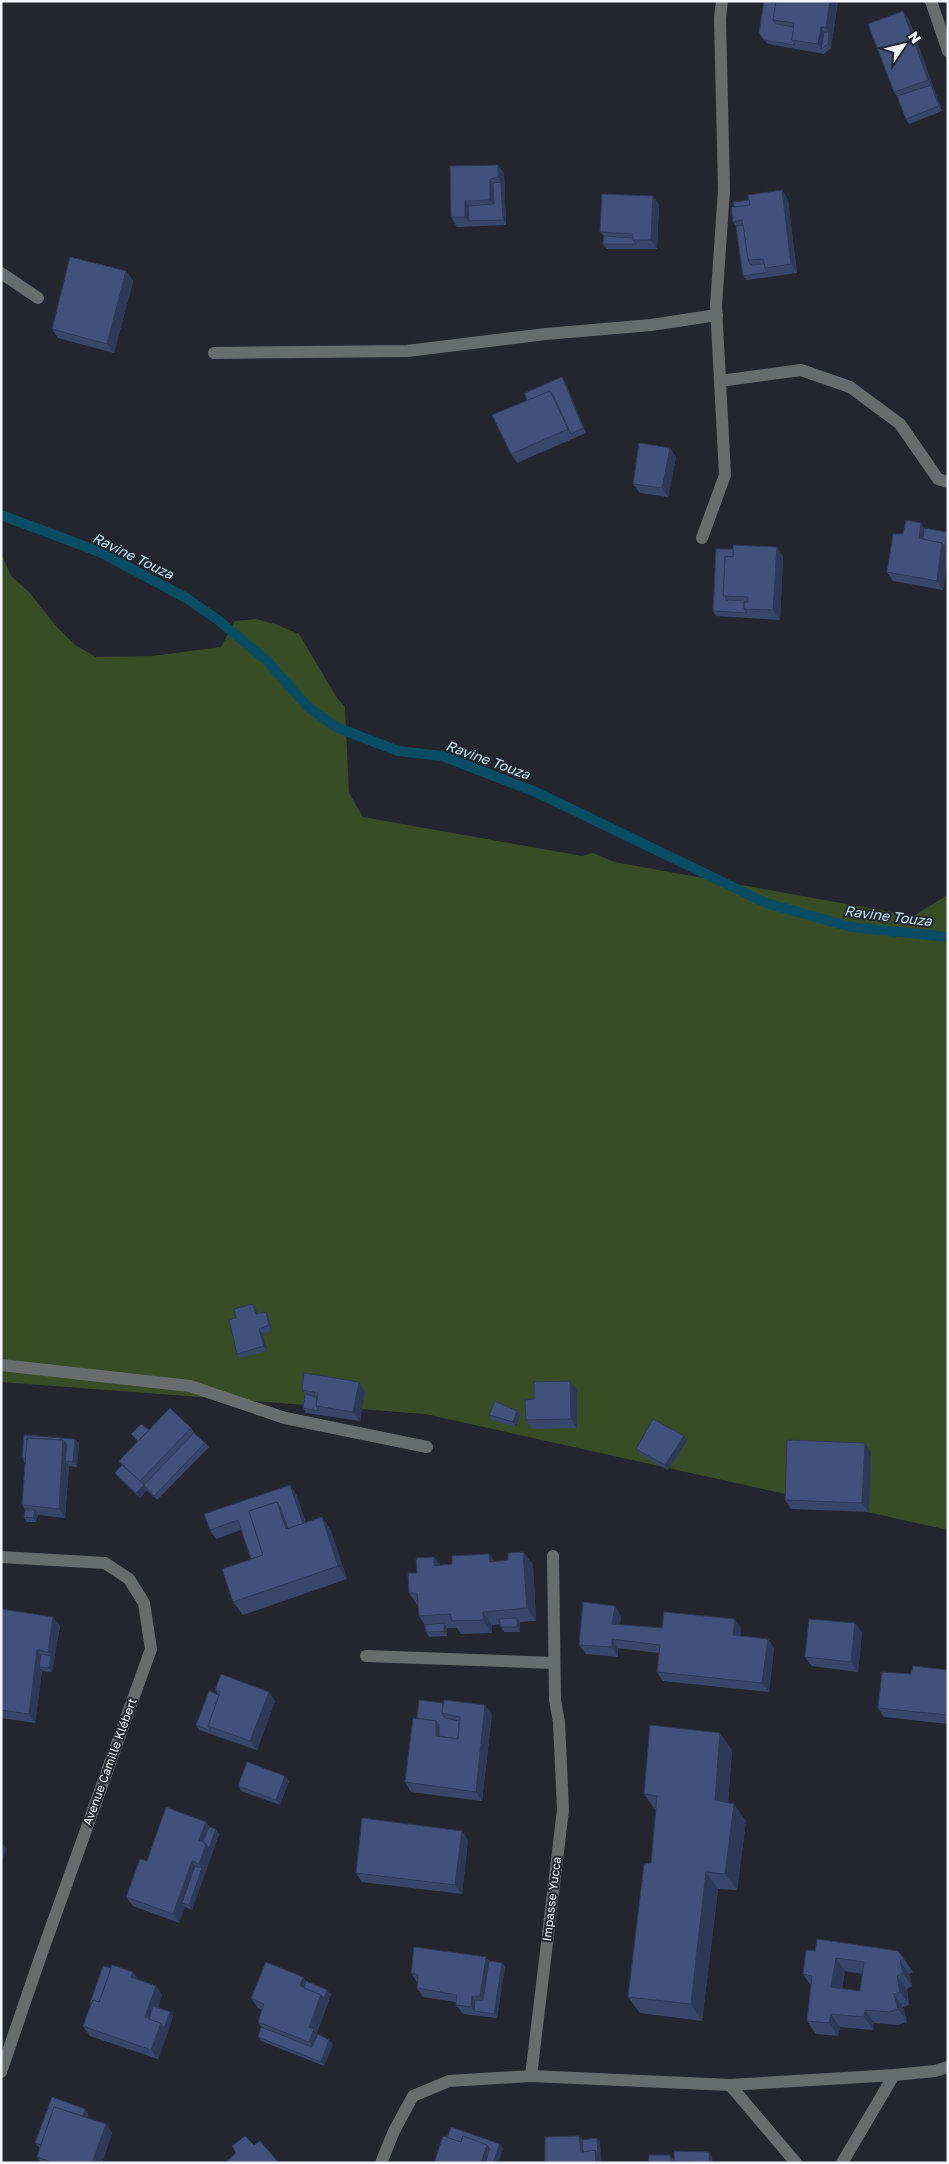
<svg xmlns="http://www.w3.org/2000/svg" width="949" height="2164" viewBox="0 0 949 2164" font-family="'Golos Text',sans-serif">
	<rect width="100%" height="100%" fill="#23262f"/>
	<path fill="#384d26" d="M1,553L11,576L29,592L56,626L75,645L96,657L152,656L221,647L235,621L256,619L275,624L299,634L337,698L345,707L349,793L363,817L582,856L593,853L614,862L913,916L948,895V1530L425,1414L1,1382Z"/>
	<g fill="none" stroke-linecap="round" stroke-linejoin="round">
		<path stroke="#094d65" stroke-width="10" d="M1,515L100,552L188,599L218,620L267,661L308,707L336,727L398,751L442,756L536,792L766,903L851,927L948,937"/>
		<path stroke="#676d6f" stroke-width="12" d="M366,1656L554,1663"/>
		<g stroke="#676d6f" stroke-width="12">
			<path d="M931,1L948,51"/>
			<path d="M1,273L38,298"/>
			<path d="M214,353L407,351L546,334L651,325L717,315"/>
			<path d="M720,381L801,370L850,387L900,424L938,479L948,482"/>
			<path d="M702,538L725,475L716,306L724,190L720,18L722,1"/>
			<path d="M1,1365L190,1386L285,1418L427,1447"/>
			<path d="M1,1557L105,1563L129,1579L144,1603L151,1649L40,1958L1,2072"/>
			<path d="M531,2076L563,1810L559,1722L555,1700L553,1556"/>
			<path d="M730,2085L796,2163"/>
			<path d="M381,2163L394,2131L413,2096L449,2081L531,2076L730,2085L894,2075L935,2071L948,2067"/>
			<path d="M842,2163L894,2075"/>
		</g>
	</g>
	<g fill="#39466b" fill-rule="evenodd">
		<path d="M764,1H838L831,48L824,54L768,44L759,33Z"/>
		<path d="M903,11L909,20L942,111L909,124L906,119L897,96L894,92Z"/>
		<path d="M498,165L504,174L506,225L457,227L451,217Z"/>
		<path d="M782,190L788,200L797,273L747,280L743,276L736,226L733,222L734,207L749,200Z"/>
		<path d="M653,196L659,205L657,249H607L603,244L604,236L600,232Z"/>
		<path d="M126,271L133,281L114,353L58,338L52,329Z"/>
		<path d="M565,382L586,433L517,463L511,454L527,401Z"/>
		<path d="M676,457L668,497L640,493L633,484Z"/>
		<path d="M921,523L924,528L948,533V558L943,590L893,581L887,572L903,534Z"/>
		<path d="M716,549L783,556L780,620L716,616L713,611Z"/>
		<path d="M253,1304L256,1309L257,1314L269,1317L272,1330L263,1334L267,1351L240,1358L237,1354L236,1318Z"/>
		<path d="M359,1382L365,1392L360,1421L306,1413L303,1408L305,1394L302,1390Z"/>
		<path d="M577,1390V1428L532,1429L526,1420Z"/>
		<path d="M489,1415H520L516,1427L492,1420Z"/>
		<path d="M191,1428L194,1433L205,1443L209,1447L157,1500L147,1490L140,1498L119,1478L115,1473L122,1465L119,1461L138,1442L131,1434L149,1430Z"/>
		<path d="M687,1441L668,1470L639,1454L636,1449Z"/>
		<path d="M79,1443L77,1467L69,1466L65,1518L38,1515L36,1522H27L24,1517L25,1510L22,1505L25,1463L22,1458Z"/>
		<path d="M871,1452L869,1512L791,1509L785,1500Z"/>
		<path d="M296,1494L306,1523L322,1517L331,1531L347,1579L243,1615L233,1602L251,1559L241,1530L216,1539L210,1530Z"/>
		<path d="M523,1552L533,1565L536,1621L520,1622V1632H504L501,1627L500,1624L492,1625V1633L461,1634L457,1628H447V1636L429,1637L426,1632L425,1625L419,1616L418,1606L409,1593L417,1573L434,1557L440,1565L452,1564L489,1554L495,1562L508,1560Z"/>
		<path d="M1,1609L53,1617L60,1626L52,1672L42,1671L35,1723L1,1718Z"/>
		<path d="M621,1616L620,1625L662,1628H741L740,1636L768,1639L774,1648L769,1692L663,1681L657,1672L659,1653L618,1648V1657L586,1654L579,1645Z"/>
		<path d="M862,1632L858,1672L812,1666L805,1657Z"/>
		<path d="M948,1670V1724L884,1717L878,1708L911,1674Z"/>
		<path d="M215,1690L269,1692L275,1701L257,1750L199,1730L196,1725L218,1694Z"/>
		<path d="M443,1703L485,1705L492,1714L482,1801L411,1792L405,1782L417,1718Z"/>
		<path d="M732,1750L728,1803L746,1821L737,1890L718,1889L702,2021L640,2013L628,1997L651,1863L656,1811L644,1794Z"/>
		<path d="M289,1781L280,1805L241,1791L238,1786Z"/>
		<path d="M206,1822L209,1827L219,1834L192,1910L185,1907L179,1923L133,1906L126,1897L147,1861Z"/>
		<path d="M468,1840L462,1894L362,1882L356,1873Z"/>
		<path d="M806,1950L904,1959L913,1972L909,1974L912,1986L907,1989L909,2005L903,2007L907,2022L898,2025L874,2023L873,2030L840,2027L838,2036L816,2034L807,2021L811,1986L803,1974ZM845,1971L863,1974L860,1991L842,1989Z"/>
		<path d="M486,1957L489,1961L502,1963L505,1967L497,2018L463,2014L456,2005V2002L423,1997L417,1988V1982L411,1973Z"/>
		<path d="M303,1977L306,1981L331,1994L317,2033L333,2044L324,2066L261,2041L258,2037L261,2027L258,2022L262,2010L258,2008L251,1998Z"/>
		<path d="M138,1979L156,1986L162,1995L158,2007L170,2012L173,2016L158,2059L90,2036L83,2026L91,2004L90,2003Z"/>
		<path d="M85,2109L88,2114L87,2118L106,2124L112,2133L102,2163H41L37,2157L40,2148L35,2143Z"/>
	</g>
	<g fill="#2e3957">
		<path d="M830,1H838L831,48L828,44L829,32L826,28Z"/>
		<path d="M903,11L909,20L934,89L928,80Z"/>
		<path d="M821,27L827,36L821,49L818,44Z"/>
		<path d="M931,85L934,89L942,111L939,106Z"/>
		<path d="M498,165L504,174L506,225L503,220L501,182L498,177Z"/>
		<path d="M490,179L496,188L497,209L490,200Z"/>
		<path d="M782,190L788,200L797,273L791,264Z"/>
		<path d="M653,196L659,205L657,249L651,240Z"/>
		<path d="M465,201L471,210L469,221L472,226L465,217Z"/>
		<path d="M126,271L133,281L114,353L107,344Z"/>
		<path d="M562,377L565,382L586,433L583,428Z"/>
		<path d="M550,391L557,400L571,434L568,429Z"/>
		<path d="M670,448L676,457L668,497L662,488Z"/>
		<path d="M921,523L927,532L922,543L919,538Z"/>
		<path d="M947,532L948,533V551L945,547Z"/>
		<path d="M942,543L948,551V558L943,590L937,581Z"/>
		<path d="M777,547L783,556L780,620L773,610Z"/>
		<path d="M253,1304L256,1309L259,1319L256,1314Z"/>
		<path d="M266,1312L269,1317L272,1330L269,1325Z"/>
		<path d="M259,1329L263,1334L267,1351L264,1346Z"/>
		<path d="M570,1381L577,1390V1428L571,1419Z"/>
		<path d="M359,1382L365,1392L360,1421L353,1412Z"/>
		<path d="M517,1411L520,1415L516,1427L513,1422Z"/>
		<path d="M684,1436L687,1441L668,1470L665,1465Z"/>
		<path d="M75,1439L79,1443L77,1467L73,1462Z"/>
		<path d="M63,1440L70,1450L65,1461L69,1466L65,1518L59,1509Z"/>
		<path d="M865,1443L871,1452L869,1512L862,1503Z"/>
		<path d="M144,1485L147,1490L140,1498L136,1493Z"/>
		<path d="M290,1485L296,1494L311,1538L304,1528Z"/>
		<path d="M277,1502L286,1515L289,1533L286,1529Z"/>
		<path d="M35,1510L38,1515L36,1522L33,1518Z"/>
		<path d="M322,1517L331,1531L347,1579L338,1566Z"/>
		<path d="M523,1552L533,1565L536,1621L527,1608Z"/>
		<path d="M489,1554L499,1567L490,1562Z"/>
		<path d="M434,1557L443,1570L434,1566Z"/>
		<path d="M615,1606L621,1616L619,1633L612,1624Z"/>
		<path d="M483,1612L492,1625V1633L483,1620Z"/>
		<path d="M53,1617L60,1626L54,1661L48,1652Z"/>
		<path d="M517,1618L520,1622V1632L517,1627Z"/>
		<path d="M735,1619L741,1628L739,1644L733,1635Z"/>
		<path d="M444,1623L447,1628V1636L444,1631Z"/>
		<path d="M855,1623L862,1632L858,1672L851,1662Z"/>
		<path d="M612,1639L618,1648V1657L612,1647Z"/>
		<path d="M768,1639L774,1648L769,1692L762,1683Z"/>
		<path d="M37,1650L44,1659L39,1667L42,1671L35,1723L29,1714Z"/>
		<path d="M51,1656L54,1661L52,1672L49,1668Z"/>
		<path d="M269,1692L275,1701L257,1750L250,1741Z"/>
		<path d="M485,1705L492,1714L482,1801L476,1792Z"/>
		<path d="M436,1721L443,1730L442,1741L436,1736Z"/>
		<path d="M720,1733L732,1750L727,1817L715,1800Z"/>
		<path d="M285,1776L289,1781L280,1805L276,1800Z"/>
		<path d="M734,1804L746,1821L737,1890L725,1874Z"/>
		<path d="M206,1822L213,1831L216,1829L219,1834L192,1910L189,1905L202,1868L199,1864V1840Z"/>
		<path d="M462,1831L468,1840L462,1894L455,1885Z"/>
		<path d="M3,1844L7,1849L1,1864V1850Z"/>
		<path d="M192,1861L198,1870L182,1903L185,1907L179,1923L173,1914Z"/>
		<path d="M706,1872L718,1889L702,2021L691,2004Z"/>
		<path d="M486,1957L492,1966L486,2005L480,1996Z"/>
		<path d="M836,1958L845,1971L840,2001L831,1987Z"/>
		<path d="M900,1961L909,1974L912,1986L903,1973Z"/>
		<path d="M502,1963L505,1967L497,2018L494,2014Z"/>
		<path d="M133,1972L139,1981L131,1977Z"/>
		<path d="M897,1976L907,1989L909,2005L900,1992Z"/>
		<path d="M303,1977L309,1986L303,1991L300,1986Z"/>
		<path d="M156,1986L162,1995L152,2023L145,2017Z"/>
		<path d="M327,1990L331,1994L327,2004L324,1999Z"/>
		<path d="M894,1994L903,2007L907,2022L898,2009Z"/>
		<path d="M321,1995L327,2004L317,2033L321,2038L315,2051L309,2042V2027Z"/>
		<path d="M472,1996L478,2005L474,2011L471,2007Z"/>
		<path d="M865,2010L874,2023L873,2030L864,2017Z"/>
		<path d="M170,2012L173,2016L168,2032L164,2028Z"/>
		<path d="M831,2014L840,2027L838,2036L829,2023Z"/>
		<path d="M161,2023L168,2032L158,2059L151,2050Z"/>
		<path d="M329,2040L333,2044L324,2066L321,2062Z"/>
		<path d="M85,2109L88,2114L85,2124L82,2119Z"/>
		<path d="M106,2124L112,2133L102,2163H92Z"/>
		<path d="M579,2136L586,2145L584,2156L581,2152Z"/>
		<path d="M597,2138L600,2142L602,2163H596L595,2150Z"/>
		<path d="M500,2144L503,2149L498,2163H493Z"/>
		<path d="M487,2145L493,2154L490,2163H481Z"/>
		<path d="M709,2152L712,2157L713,2163H710Z"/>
		<path d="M670,2155L676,2163L671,2161Z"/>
	</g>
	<g fill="#42517c" stroke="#2e3957" fill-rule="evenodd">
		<path d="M764,1L776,3L773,20L776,24L794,27L792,40L795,45L764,40L759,33Z"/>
		<path d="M776,1H830L826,28L821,27L818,44L792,40L794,23L773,20Z"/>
		<path d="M903,11L928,80L894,92L868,24Z"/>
		<path d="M824,32H829L828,44L821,49Z"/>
		<path d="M931,85L939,106L906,119L897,96Z"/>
		<path d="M498,165V177L490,179V200L465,201V217H451L450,166Z"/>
		<path d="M501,182L503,220L469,221L468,206L494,204L493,183Z"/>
		<path d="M782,190L791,264L765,268L763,259L748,260L742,220L733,222L731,207L750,205L748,195Z"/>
		<path d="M602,194L653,196L651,240H633V234L600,232Z"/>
		<path d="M749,200L750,205L734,207L733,202Z"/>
		<path d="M743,225L748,260L751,265L764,264L765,268L768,272L743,276L736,226Z"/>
		<path d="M604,236L633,238V240L636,244H603Z"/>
		<path d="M70,257L126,271L107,344L52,329Z"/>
		<path d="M562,377L583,428L571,434L553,395L550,391L527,401L525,393Z"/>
		<path d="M550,391L568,429L511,454L492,415Z"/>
		<path d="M639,443L670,448L662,488L633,484Z"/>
		<path d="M906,520L921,523L919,538L942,543L937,581L887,572L893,534H903Z"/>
		<path d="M924,528L947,532L945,547L942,543L923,539Z"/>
		<path d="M733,545L777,547L773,610L744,609V602H748V597L723,596L725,556L733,557Z"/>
		<path d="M716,549H733V557L725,556L723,596H726V600L748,601V602H744V609L747,613L713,611Z"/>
		<path d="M253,1304L256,1314L266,1312L269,1325L259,1329L264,1346L237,1354L229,1320L236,1318L234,1309Z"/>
		<path d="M304,1373L359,1382L353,1412L316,1406L318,1393L302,1390Z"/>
		<path d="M570,1381L571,1419L526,1420L525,1400L534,1399V1382Z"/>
		<path d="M305,1394L317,1397L316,1406L319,1411L303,1408Z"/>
		<path d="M495,1401L517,1411L513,1422L489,1415Z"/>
		<path d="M170,1408L191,1428L140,1481L119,1461Z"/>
		<path d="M653,1419L684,1436L665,1465L636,1449Z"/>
		<path d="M141,1424L149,1430L138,1441L131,1434Z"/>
		<path d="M194,1433L205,1443L154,1496L144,1485Z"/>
		<path d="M24,1435L75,1439L73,1462L65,1461L67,1445L63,1440L27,1438L26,1458H22Z"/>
		<path d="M27,1438L63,1440L59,1509L22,1505Z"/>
		<path d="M787,1440L865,1443L862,1503L785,1500Z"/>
		<path d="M122,1465L144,1485L136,1493L115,1473Z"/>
		<path d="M290,1485L303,1524L288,1529L280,1506L277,1502L249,1511L263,1555L251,1559L238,1520L210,1530L204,1514Z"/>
		<path d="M277,1502L286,1529L322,1517L338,1566L233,1602L222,1569L263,1555L249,1511Z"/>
		<path d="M25,1510H35L33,1518L24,1517Z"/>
		<path d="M523,1552L527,1608L483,1612V1620L452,1621L450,1614L419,1616L417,1593H409L408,1573H417L416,1558L434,1557V1566L452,1564V1556L489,1554L490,1562L508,1560V1553Z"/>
		<path d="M583,1602L615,1606L612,1624L662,1628L664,1612L735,1619L733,1635L768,1639L762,1683L657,1672L660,1645L612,1639V1647L579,1645Z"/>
		<path d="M1,1609L53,1617L48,1652L37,1650L29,1714L1,1710Z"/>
		<path d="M517,1618V1627H501L499,1619Z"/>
		<path d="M809,1619L855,1623L851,1662L805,1657Z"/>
		<path d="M444,1623V1631L426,1632L425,1625Z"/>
		<path d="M41,1654L51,1656L49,1668L39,1667Z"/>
		<path d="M913,1666L948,1670V1715L878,1708L882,1672L911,1674Z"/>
		<path d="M221,1674L269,1692L250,1741L208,1726L220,1692L215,1690Z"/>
		<path d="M209,1691L219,1695L208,1726L211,1731L196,1725Z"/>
		<path d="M419,1700L443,1703L442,1713L445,1718L459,1721L458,1739L439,1736V1725L436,1721L417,1718Z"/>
		<path d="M444,1700L485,1705L476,1792L405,1782L413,1718L436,1721V1736L458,1739L460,1717L442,1713Z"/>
		<path d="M650,1725L720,1733L715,1800L734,1804L725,1874L706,1872L691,2004L628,1997L644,1864L651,1863L657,1796L644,1794Z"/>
		<path d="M247,1762L285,1776L276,1800L238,1786Z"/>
		<path d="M166,1807L206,1822L199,1840L206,1844L199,1864L192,1861L173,1914L126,1897L140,1859L147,1861Z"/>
		<path d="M362,1818L462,1831L455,1885L356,1873Z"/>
		<path d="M209,1827L216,1829L209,1848L206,1844L203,1842Z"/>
		<path d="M195,1866L202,1868L189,1905L182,1903Z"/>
		<path d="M817,1939L898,1951L904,1959L900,1961L903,1973L897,1976L900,1992L894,1994L898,2009L889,2012L865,2010L864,2017L831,2014L829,2023L807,2021L812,1976L803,1974L806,1950L815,1951ZM836,1958L864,1962L860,1991L831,1987Z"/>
		<path d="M414,1947L486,1957L480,1996H472L471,2007L456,2005L457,1995L417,1988L418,1975L411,1973Z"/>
		<path d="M489,1961L502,1963L494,2014L474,2011L475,2000H483Z"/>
		<path d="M266,1962L303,1977L300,1986L321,1995L309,2027L314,2029L309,2042L258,2022L264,2004L251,1998Z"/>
		<path d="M112,1965L133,1972L131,1977L156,1986L145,2017L161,2023L151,2050L83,2026L93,2000L99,2002Z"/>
		<path d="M103,1966L111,1968L99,2002L93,2000L92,2003H90Z"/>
		<path d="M306,1981L327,1990L324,1999L321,1995L304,1988Z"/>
		<path d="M153,2006L170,2012L164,2028L161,2023L149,2019Z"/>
		<path d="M261,2027L312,2047L318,2034L329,2040L321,2062L258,2037Z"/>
		<path d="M52,2097L85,2109L83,2116L54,2107L41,2145L35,2143Z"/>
		<path d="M54,2107L106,2124L92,2163H54L37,2157Z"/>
		<path d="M451,2127L500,2144L493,2163H485L490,2149L487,2145L463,2136L461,2142L447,2138Z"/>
		<path d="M245,2136L254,2145L260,2141L279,2163H225L236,2153L232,2146Z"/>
		<path d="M443,2136L461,2142L463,2136L487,2145L481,2163H434Z"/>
		<path d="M579,2136L581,2152L595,2150L596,2163H545V2137Z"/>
		<path d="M597,2138L598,2155L595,2150L583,2152L582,2140Z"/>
		<path d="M674,2151L709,2152L710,2163L674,2161Z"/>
		<path d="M649,2155H670L671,2161L698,2163H649Z"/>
	</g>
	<g text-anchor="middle" stroke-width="4" stroke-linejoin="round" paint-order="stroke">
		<g font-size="12" fill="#f2f5fb" stroke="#23262f">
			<text transform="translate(110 1762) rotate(-70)" y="4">Avenue Camille Klébert</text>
			<text transform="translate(552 1899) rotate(-83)" y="4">Impasse Yucca</text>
		</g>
		<g font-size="14" font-style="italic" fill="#c4e6f5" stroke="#23262f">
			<text transform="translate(133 556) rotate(26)" y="5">Ravine Touza</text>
			<text transform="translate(488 760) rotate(20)" y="5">Ravine Touza</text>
			<text transform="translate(888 916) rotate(7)" y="5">Ravine Touza</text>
		</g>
	</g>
	<rect width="949" height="2164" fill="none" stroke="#f2f5fb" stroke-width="5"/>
	<g transform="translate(904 45) rotate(55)" stroke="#23262f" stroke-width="4" paint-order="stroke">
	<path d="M0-4L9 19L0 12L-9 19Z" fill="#f2f5fb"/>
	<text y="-8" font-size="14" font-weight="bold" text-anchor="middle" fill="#f2f5fb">N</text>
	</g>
</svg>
